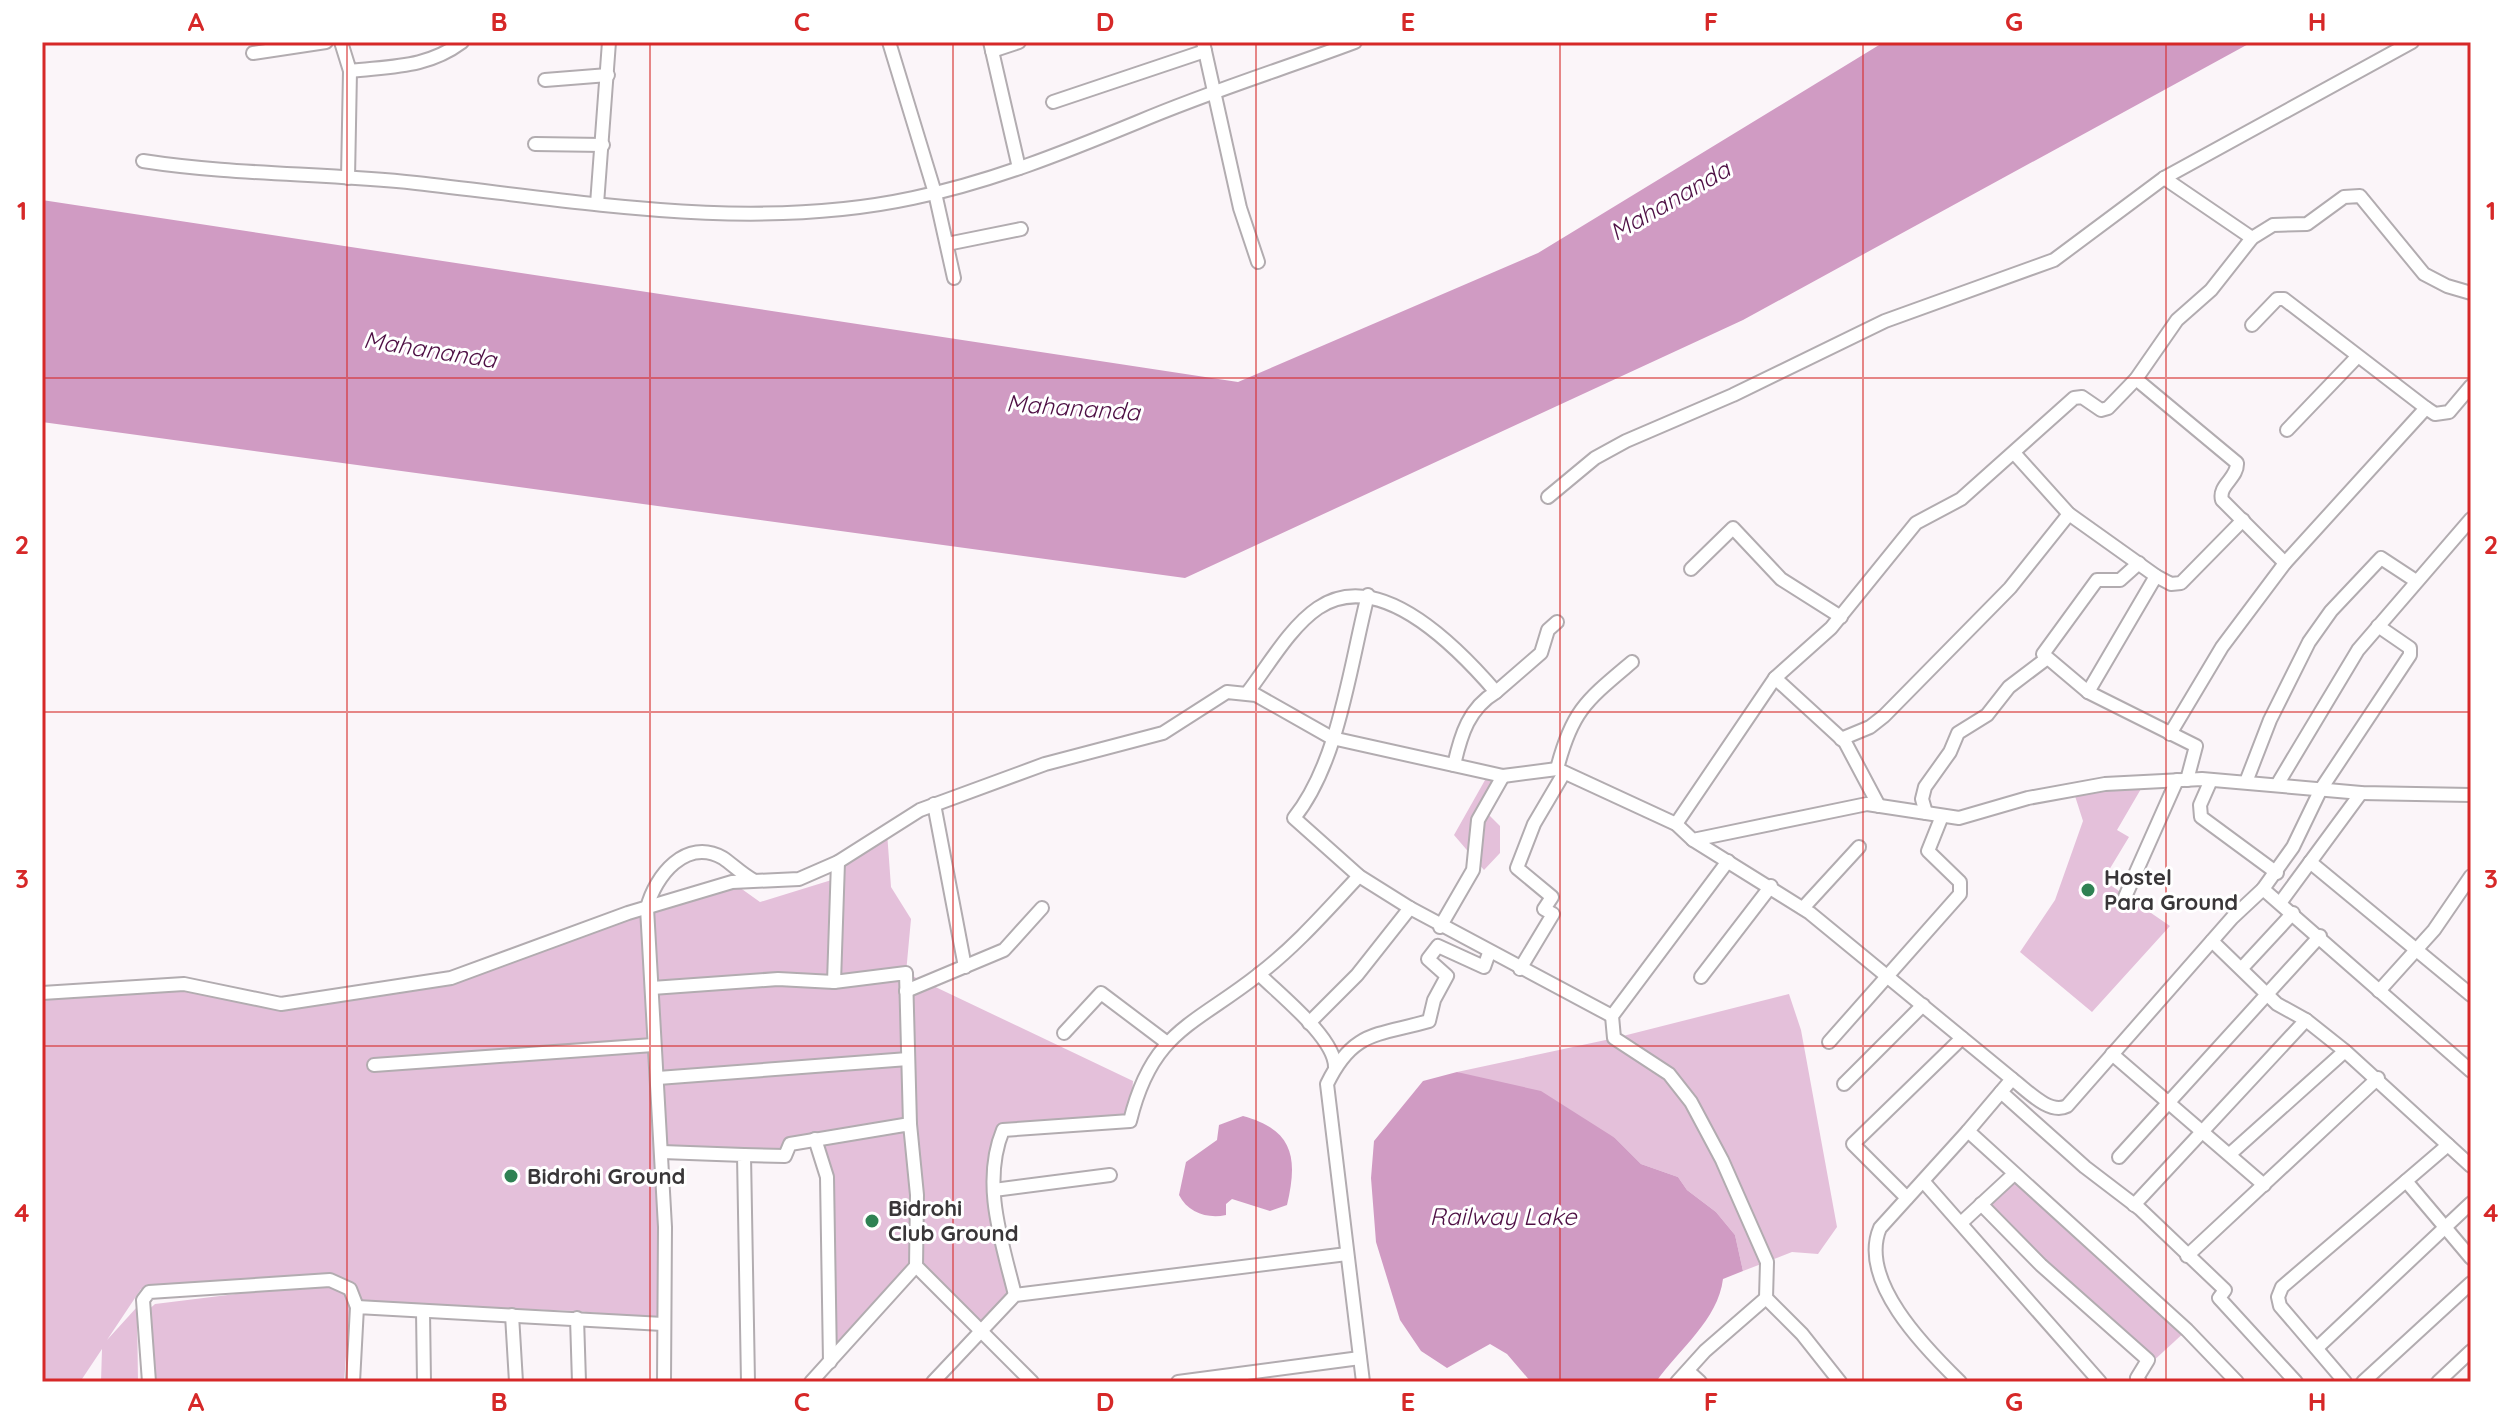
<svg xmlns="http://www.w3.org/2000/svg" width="2513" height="1424" viewBox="0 0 2513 1424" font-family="Quicksand,sans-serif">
	<rect width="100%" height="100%" fill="#fbf5f9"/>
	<g fill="#e4c0da">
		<path d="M1489,773L1503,776L1488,814L1500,826V853L1484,870L1454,835Z"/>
		<path d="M2145,782L2117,830L2129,837L2103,880L2170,926L2092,1012L2020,952L2055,900L2083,821L2075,796Z"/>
		<path d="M887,832L891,887L911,919L906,973L1133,1081L1130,1121L1000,1136C980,1186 1003,1246 1015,1295L984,1327L916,1266L836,1350L827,1177L815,1140L790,1144L785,1156L662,1152L658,1078L908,1063L909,1059L661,1075L647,912L666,1319L575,1311L360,1303L358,1289L333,1277L141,1289L107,1340L137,1307L138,1382H101L102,1349L80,1382H42V994L184,984L281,1004L451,978L647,908L732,882L760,902L838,878L836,955L843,868Z"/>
		<path d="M1789,994L1801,1030L1837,1227L1818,1254L1792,1252L1743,1271L1735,1235L1716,1212L1687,1190L1678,1177L1641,1164L1615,1138L1457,1072L1615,1038Z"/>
		<path d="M2014,1175L2187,1330L2151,1363L1982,1205Z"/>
		<path d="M332,1282L351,1293L344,1382H155L147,1311L155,1304Z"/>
	</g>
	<g fill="#d09bc3">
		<path d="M1884,42H2252L1743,320L1185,578L42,422V200L1238,382L1538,253Z"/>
		<path d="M1457,1072L1541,1091L1615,1138L1641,1164L1678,1177L1687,1190L1716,1212L1735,1235L1743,1271L1723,1279C1718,1320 1679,1349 1656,1382H1531L1507,1354L1490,1344L1447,1368L1421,1351L1400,1320L1376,1242L1371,1178L1374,1141L1423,1081Z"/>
		<path d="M1243,1116C1294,1130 1298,1158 1287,1205L1270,1211L1232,1199L1226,1204V1215C1208,1219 1188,1213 1179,1195L1186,1162L1217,1140L1219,1125Z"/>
	</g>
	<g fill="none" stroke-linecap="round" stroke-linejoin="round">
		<defs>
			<g id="street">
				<path d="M341,42L350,71C392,66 427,68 462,42"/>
				<path d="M889,42L935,193L954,278"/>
				<path d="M990,42L1019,168"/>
				<path d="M1203,42L1240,208L1258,262"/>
				<path d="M992,51L1019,42"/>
				<path d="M253,53L326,42"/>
				<path d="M545,80L608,75"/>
				<path d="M1053,102L1205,51"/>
				<path d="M535,144L603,145"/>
				<path d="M143,161C233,175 325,173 416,183C579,201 750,233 913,198C991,182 1065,152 1138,122C1208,92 1283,69 1355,42"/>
				<path d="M348,178L350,71"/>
				<path d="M2164,178L2252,238"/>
				<path d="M597,204L609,42"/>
				<path d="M947,244L1021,229"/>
				<path d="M2136,379L2237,463C2238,478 2218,485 2222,500L2285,563"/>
				<path d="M2426,408L2435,414L2449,412L2471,386"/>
				<path d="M2287,430L2357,357"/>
				<path d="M2015,454L2069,514L2156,576L2088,692"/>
				<path d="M1548,497L1595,458L1626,441L1733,395L1885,321L2054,260L2164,178L2412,42"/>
				<path d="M2139,563L2120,580H2097L2043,654L2088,692L2196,746L2187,780"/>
				<path d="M1691,569L1733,528L1781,579L1841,617"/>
				<path d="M2156,576L2171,584L2181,583L2243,520"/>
				<path d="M1368,595C1350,665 1339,762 1294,818L1359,876L1410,908L1612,1016"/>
				<path d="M2378,626L2410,648V655L2321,789L2293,847L2263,889L2471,1071"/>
				<path d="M1775,678L1845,742L1879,806"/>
				<path d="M1248,692C1268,666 1290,627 1318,608C1380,566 1458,648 1496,692C1469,708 1461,734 1454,765"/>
				<path d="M1496,692L1541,653L1548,630L1557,622"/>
				<path d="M2170,734L2222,647L2285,563L2426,408L2284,299H2277L2252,325"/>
				<path d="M1841,739L1870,727L1884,716L2010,588L2069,514"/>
				<path d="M1557,769C1572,710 1587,700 1632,662"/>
				<path d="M2211,780L2200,805L2201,817L2277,873"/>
				<path d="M2246,782L2270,720L2309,642L2331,611L2381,558L2416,581"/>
				<path d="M2277,785L2358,650L2471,519"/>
				<path d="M934,804L965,967"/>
				<path d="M1926,813L1922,799L1925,787L1950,752L1958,733L1987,715L2009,687L2046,659"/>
				<path d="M1676,824L1775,678L1831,628L1916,523L1961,499L2074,398L2082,397L2101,410L2108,408L2136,379L2177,320L2211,290L2252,238L2273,225L2307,224L2344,197L2360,196L2424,274L2447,286L2471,293"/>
				<path d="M1693,840L1810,913L2012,1079L1968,1131L2187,1330L2237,1382"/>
				<path d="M838,862L834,982L906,973L910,1124"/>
				<path d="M2310,862L2471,995"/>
				<path d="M2125,897L2177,780"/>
				<path d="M2280,903L2361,793"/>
				<path d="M1803,908L1859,847"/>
				<path d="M1440,927L1473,870L1478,820L1503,776"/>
				<path d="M2212,941L2277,1004L2306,1020L2345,1051L2471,1166"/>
				<path d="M2242,968L2293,913"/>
				<path d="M1520,969L1553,914L1544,909L1552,897L1517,868L1534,824L1564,773"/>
				<path d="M1259,974C1280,995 1335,1038 1335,1067"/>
				<path d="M1701,977L1771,886"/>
				<path d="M652,988L778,979L834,982"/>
				<path d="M906,991L1004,950L1042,908"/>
				<path d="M2379,991L2434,930L2471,876"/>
				<path d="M42,993L184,984L281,1004L451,978L628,913L732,882L799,879L838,862L920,810L1045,764L1163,733L1227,692L1256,695L1332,738L1503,776L1557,769L1676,824L1693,840L1867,804L1959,818L2028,798L2105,784L2202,779L2361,793L2471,795"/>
				<path d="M1309,1023L1357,975L1410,908"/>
				<path d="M1064,1033L1101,993L1166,1042"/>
				<path d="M1829,1042L1960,894V882L1928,851L1942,816"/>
				<path d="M2112,1054L2264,1185"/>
				<path d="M374,1065L653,1045"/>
				<path d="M658,1078L908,1059"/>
				<path d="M2012,1079C2027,1090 2049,1115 2067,1106L2232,918L2263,889"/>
				<path d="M1844,1084L1923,1005"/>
				<path d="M2001,1092L2085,1167L2140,1209L2225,1290L2219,1298L2296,1382"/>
				<path d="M815,1139L827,1177L830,1362"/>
				<path d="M662,1152L744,1155L748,1382"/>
				<path d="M2230,1154L2345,1051"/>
				<path d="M744,1155L785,1156L790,1144L910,1124L917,1195L916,1266L1032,1382"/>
				<path d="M2119,1157L2320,936"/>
				<path d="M1923,1181L2100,1382"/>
				<path d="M2406,1181L2471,1258"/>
				<path d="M994,1190L1110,1175"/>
				<path d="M1907,1198L1853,1144L1962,1038"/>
				<path d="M1981,1204L2041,1265L2148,1360L2137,1378L2140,1382"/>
				<path d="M2134,1205L2306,1020"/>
				<path d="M1961,1223L2014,1174"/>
				<path d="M2187,1256L2378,1078"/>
				<path d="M1015,1295C1002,1242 981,1183 1003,1130L1130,1121C1152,1031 1193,1026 1258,975C1296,946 1327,910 1359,876"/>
				<path d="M1766,1298L1802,1334L1840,1382"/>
				<path d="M423,1311L424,1382"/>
				<path d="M512,1315L516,1382"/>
				<path d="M577,1318L579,1382"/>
				<path d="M2317,1348L2471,1203"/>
				<path d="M1688,1371L1700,1382"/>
				<path d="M149,1382L143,1300L149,1292L330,1280L350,1289L357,1307"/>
				<path d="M353,1382L357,1307L663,1324"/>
				<path d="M664,1382L665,1227L647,908C655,876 686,837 723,858C733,865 742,874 753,880"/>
				<path d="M811,1382L916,1266"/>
				<path d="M933,1382L1015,1295L1347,1254"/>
				<path d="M1178,1382L1360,1358"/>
				<path d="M1363,1382L1327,1084C1353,1030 1377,1036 1429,1021L1434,1000L1447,976L1428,959L1438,946L1484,967L1489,953"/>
				<path d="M1677,1382L1705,1351L1766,1298L1767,1262L1722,1160L1691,1102L1669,1074L1614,1038L1612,1016L1728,861"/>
				<path d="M1960,1382C1924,1347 1858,1280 1880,1228L1968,1131"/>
				<path d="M2345,1382L2280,1306L2278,1297L2282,1287L2448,1145"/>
				<path d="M2363,1382L2471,1283"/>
				<path d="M2438,1382L2471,1351"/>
			</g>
		</defs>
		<use href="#street" stroke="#b2acb0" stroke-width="16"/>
		<use href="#street" stroke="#fff" stroke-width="12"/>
	</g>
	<path fill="none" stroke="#d62828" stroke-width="2" stroke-opacity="0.55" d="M347,42V1382M650,42V1382M953,42V1382M1256,42V1382M1560,42V1382M1863,42V1382M2166,42V1382M42,378H2471M42,712H2471M42,1046H2471"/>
	<g fill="#2f8153" stroke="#fff" stroke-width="3">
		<circle cx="2088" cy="890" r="8"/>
		<circle cx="511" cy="1176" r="8"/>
		<circle cx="872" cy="1221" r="8"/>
	</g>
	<g text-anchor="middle" stroke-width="6" stroke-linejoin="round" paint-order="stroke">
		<g font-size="22" font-weight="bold" fill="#393638" stroke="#fff" text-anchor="start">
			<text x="2104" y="885">Hostel<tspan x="2104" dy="25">Para Ground</tspan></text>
			<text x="527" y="1184">Bidrohi Ground</text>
			<text x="888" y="1216">Bidrohi<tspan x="888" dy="25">Club Ground</tspan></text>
		</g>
		<g font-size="24" font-style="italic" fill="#4e0f44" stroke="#fff">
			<text transform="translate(1670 201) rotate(-30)" y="8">Mahananda</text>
			<text transform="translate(430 350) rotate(9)" y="8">Mahananda</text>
			<text transform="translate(1073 408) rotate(4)" y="8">Mahananda</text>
			<text x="1503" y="1225">Railway Lake</text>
		</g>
	</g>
	<rect width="2513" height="1424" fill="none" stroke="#ffffff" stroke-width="88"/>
	<rect x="44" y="44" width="2425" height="1336" fill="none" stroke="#d62828" stroke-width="3"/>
	<g font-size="26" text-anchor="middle" font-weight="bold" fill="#d62828">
		<text x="196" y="31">A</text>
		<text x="499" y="31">B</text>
		<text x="802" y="31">C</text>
		<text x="1105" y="31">D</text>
		<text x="1408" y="31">E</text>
		<text x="1711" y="31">F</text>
		<text x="2014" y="31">G</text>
		<text x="2317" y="31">H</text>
		<text x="22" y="220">1</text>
		<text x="2491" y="220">1</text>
		<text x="22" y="554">2</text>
		<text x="2491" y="554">2</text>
		<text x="22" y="888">3</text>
		<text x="2491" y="888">3</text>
		<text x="22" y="1222">4</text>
		<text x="2491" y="1222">4</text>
		<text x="196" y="1411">A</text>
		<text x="499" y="1411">B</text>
		<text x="802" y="1411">C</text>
		<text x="1105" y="1411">D</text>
		<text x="1408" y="1411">E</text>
		<text x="1711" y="1411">F</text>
		<text x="2014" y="1411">G</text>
		<text x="2317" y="1411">H</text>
	</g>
</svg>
